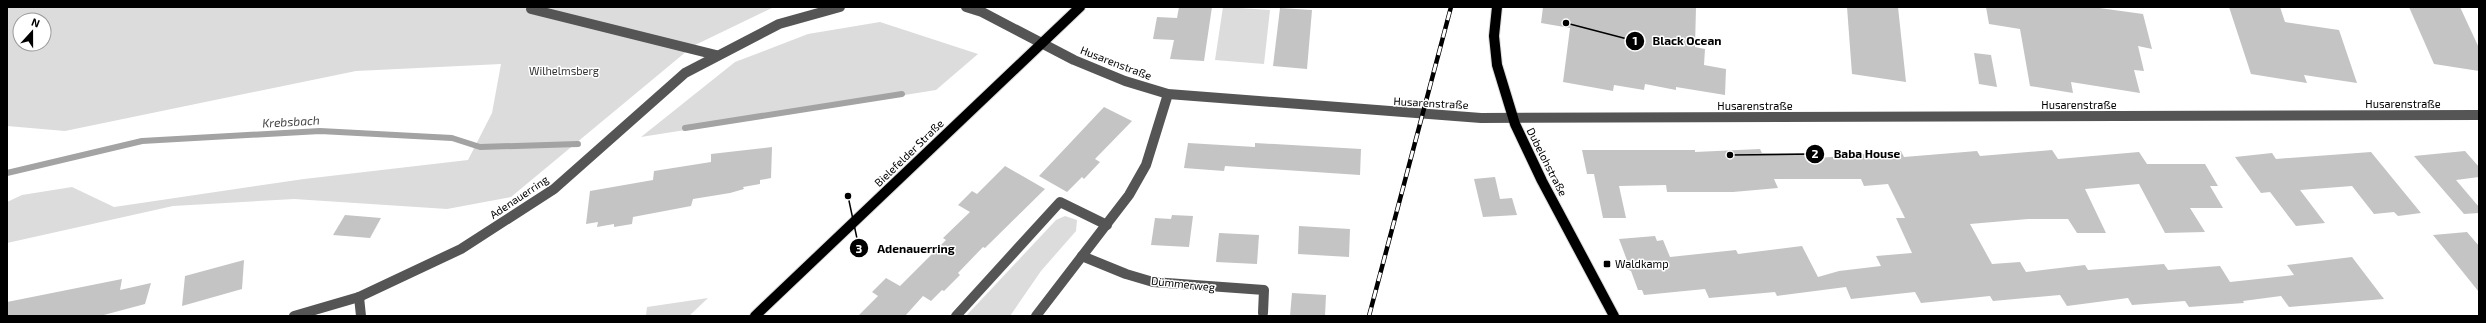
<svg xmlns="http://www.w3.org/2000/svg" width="2486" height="323" viewBox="0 0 2486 323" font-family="'Exo 2',sans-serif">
	<rect width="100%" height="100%" fill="#fff"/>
	<g fill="#dcdcdc" fill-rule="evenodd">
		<path d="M7,7H774L693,46L511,197L447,209L294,199L173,206L7,243V202L22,195L72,187L114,207L304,179L468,160L492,113L501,64L356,71L65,131L7,126ZM20,20H44V44H20Z"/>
		<path d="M1223,7L1270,10L1264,64L1215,60Z"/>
		<path d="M880,22L978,54L936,90L641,137L735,62L808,34Z"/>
		<path d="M1065,216L1077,220L1076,231L1041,271L1010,316H966L1056,220Z"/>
		<path d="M708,298L689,316H646L647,307Z"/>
	</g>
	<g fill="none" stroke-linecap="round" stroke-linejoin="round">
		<g stroke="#a3a3a3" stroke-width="6">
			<path d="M685,128L902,94"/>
			<path d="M7,173L142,141L320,131L452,138L480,147L578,144"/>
		</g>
	</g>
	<g fill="#c4c4c4">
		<path d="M1179,7H1212L1204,61L1170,59L1174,40L1153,39L1157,17L1177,18Z"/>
		<path d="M1543,7H1696L1695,47L1705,49L1704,65L1726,69L1725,95L1676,87V90L1645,84L1644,90L1614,85L1613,91L1563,82L1570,28L1541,23Z"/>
		<path d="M1847,7H1898L1906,82L1852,74Z"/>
		<path d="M1986,7H2092L2143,14L2152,49L2138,46L2144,71L2134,70L2140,93L2071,82L2073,93L2030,86L2020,29L1989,24Z"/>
		<path d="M2229,7H2280L2285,22L2339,30L2357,83L2304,75L2307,83L2251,74Z"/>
		<path d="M2409,7H2460L2479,48V71L2434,64Z"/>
		<path d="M1280,8L1312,10L1307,69L1273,66Z"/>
		<path d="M1974,53L1991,55L1997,87L1979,84Z"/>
		<path d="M1104,107L1132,121L1095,159L1100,162L1084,179L1082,177L1067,192L1039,176Z"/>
		<path d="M1188,143L1255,147V143L1361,149L1360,175L1225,166L1224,171L1184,168Z"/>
		<path d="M772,147L771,178L760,180V184L743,187L744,189L730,193L693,199L691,206L633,217L632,224L614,227V224L597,227L598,222L586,224L590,191L653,180L654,171L711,162V154Z"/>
		<path d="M1760,149L1762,153H1817L1819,158L1901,151L1904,157L1977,151L1980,156L2052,150L2058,159L2139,152L2147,164H2205L2218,186H2210L2223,208H2190L2205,232L2165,233L2139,184L2085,189L2106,233H2077L2068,219H2028L1970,224L1992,264L2020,262L2026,272L2085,265L2088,270L2164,264L2168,270L2220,266L2230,282L2294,275L2287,265L2352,257L2384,299L2289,307L2281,296L2243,301L2244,303L2189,307L2185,301L2132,305L2128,298L2067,306L2060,295L1993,301L1990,296L1921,303L1915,292L1851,299L1846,287L1777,296L1775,292L1709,298L1705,289L1644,295L1642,290H1638L1631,271L1624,268L1628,263L1619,239L1655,236L1657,241L1663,240L1670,257L1736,250L1738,254L1802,246L1818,277L1839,271L1881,266L1876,256L1912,253L1896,218H1905L1888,184L1864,186L1861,179H1774L1778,188L1733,192H1667L1666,185L1619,186L1626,218H1603L1594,174H1587L1582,150H1695V152Z"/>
		<path d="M2465,151L2479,167V177L2456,180L2479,207V213L2464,214L2414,156Z"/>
		<path d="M2371,152L2421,213L2398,216L2394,212L2374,214L2352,186L2300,190L2325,223L2296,226L2270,192L2261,193L2235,157L2272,153L2276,159Z"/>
		<path d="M1005,166L1045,189L985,248L983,247L958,273L960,275L944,291L942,290L931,301L923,296L905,316H858L878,296L872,292L886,278L900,286L946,240L943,238L970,212L958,205L972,191L977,194Z"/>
		<path d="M1495,177L1500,199L1512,198L1517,215L1483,217L1474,179Z"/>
		<path d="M345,215L381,218L370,238L333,235Z"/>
		<path d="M1172,215L1193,216L1189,247L1151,245L1155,218L1171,219Z"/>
		<path d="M1299,226L1350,229L1349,257L1298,254Z"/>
		<path d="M2467,232L2479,246V292L2433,235Z"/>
		<path d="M1219,233L1259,235L1257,264L1216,262Z"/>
		<path d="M244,260L242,289L182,306L185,276Z"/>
		<path d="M122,279L120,290L151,283L145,304L100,316H7V302Z"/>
		<path d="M1292,293L1326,295L1325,316H1290Z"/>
	</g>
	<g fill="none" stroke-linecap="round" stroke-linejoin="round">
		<defs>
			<g id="major">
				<path d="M1497,7L1494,36L1497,65L1515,124L1542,181L1614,316"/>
				<path d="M755,316L1080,7"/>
			</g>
		</defs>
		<use href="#major" stroke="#dbdbdb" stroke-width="12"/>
		<g stroke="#555" stroke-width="10">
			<path d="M966,7L982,12L1074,60L1125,81L1168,94L1481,118L2479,115"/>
			<path d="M531,9L716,55"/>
			<path d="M1082,256L1126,274L1153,282L1264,290L1263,313"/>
			<path d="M359,297L361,316"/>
			<path d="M294,316L359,297L461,249L554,189L685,73L779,24L840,7"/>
			<path d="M956,316L1060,202L1107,225"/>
			<path d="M1036,316L1129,195L1146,165L1168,94"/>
		</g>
		<use href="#major" stroke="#000" stroke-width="10"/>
		<defs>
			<path id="rail" d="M1369,316L1451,7"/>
		</defs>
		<use href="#rail" stroke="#000" stroke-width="4.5"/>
		<use href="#rail" stroke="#fff" stroke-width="3" stroke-dasharray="9" stroke-linecap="butt"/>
	</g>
	<rect fill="#000" stroke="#fff" stroke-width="1.5" x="1603" y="260" width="8" height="8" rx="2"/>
	<g text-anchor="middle" stroke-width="3" stroke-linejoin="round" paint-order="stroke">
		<g font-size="11" fill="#000" stroke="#fff">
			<text transform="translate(1116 63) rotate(21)" y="4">Husarenstraße</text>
			<text transform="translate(1431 103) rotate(3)" y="4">Husarenstraße</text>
			<text x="2403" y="108">Husarenstraße</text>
			<text x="2079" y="109">Husarenstraße</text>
			<text x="1755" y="110">Husarenstraße</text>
			<text transform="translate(909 153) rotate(-44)" y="4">Bielefelder Straße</text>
			<text transform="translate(1547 162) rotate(63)" y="4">Dubelohstraße</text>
			<text transform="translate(519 197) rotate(-34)" y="4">Adenauerring</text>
			<text transform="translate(1183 284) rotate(6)" y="4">Dümmerweg</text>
		</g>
		<g font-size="11" fill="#333" stroke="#fff">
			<text x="564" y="75">Wilhelmsberg</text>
		</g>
		<g font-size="11" fill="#000" stroke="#fff" text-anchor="start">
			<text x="1615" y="268">Waldkamp</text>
		</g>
		<g font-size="12" font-style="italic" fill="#444" stroke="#fff">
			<text transform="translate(291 122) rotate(-3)" y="4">Krebsbach</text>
		</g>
	</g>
	<path fill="none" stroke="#000" stroke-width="1.5" d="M1566 23L1635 41M1730 155L1815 154M848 196L859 248"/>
	<g fill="#000" stroke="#fff" stroke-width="1.5">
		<circle cx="1566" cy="23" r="4"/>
		<circle cx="1730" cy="155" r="4"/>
		<circle cx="848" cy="196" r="4"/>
		<circle cx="1635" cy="41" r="10"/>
		<circle cx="1815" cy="154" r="10"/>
		<circle cx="859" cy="248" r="10"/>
	</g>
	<g font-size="12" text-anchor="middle" font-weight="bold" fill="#fff">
		<text x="1635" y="45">1</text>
		<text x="1815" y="158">2</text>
		<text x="859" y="253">3</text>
	</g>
	<g font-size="12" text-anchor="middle" font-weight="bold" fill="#000" stroke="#fff" stroke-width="3" stroke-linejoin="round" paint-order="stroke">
		<text x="1687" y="45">Black Ocean</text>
		<text x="1867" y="158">Baba House</text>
		<text x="916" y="253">Adenauerring</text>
	</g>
	<rect width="2486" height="323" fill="none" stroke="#000000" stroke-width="16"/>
	<g transform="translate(32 32) rotate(21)"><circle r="19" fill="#ffffff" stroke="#999999"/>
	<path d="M0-3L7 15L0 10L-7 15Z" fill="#000000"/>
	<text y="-6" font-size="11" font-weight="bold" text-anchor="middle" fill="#000000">N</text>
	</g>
</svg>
